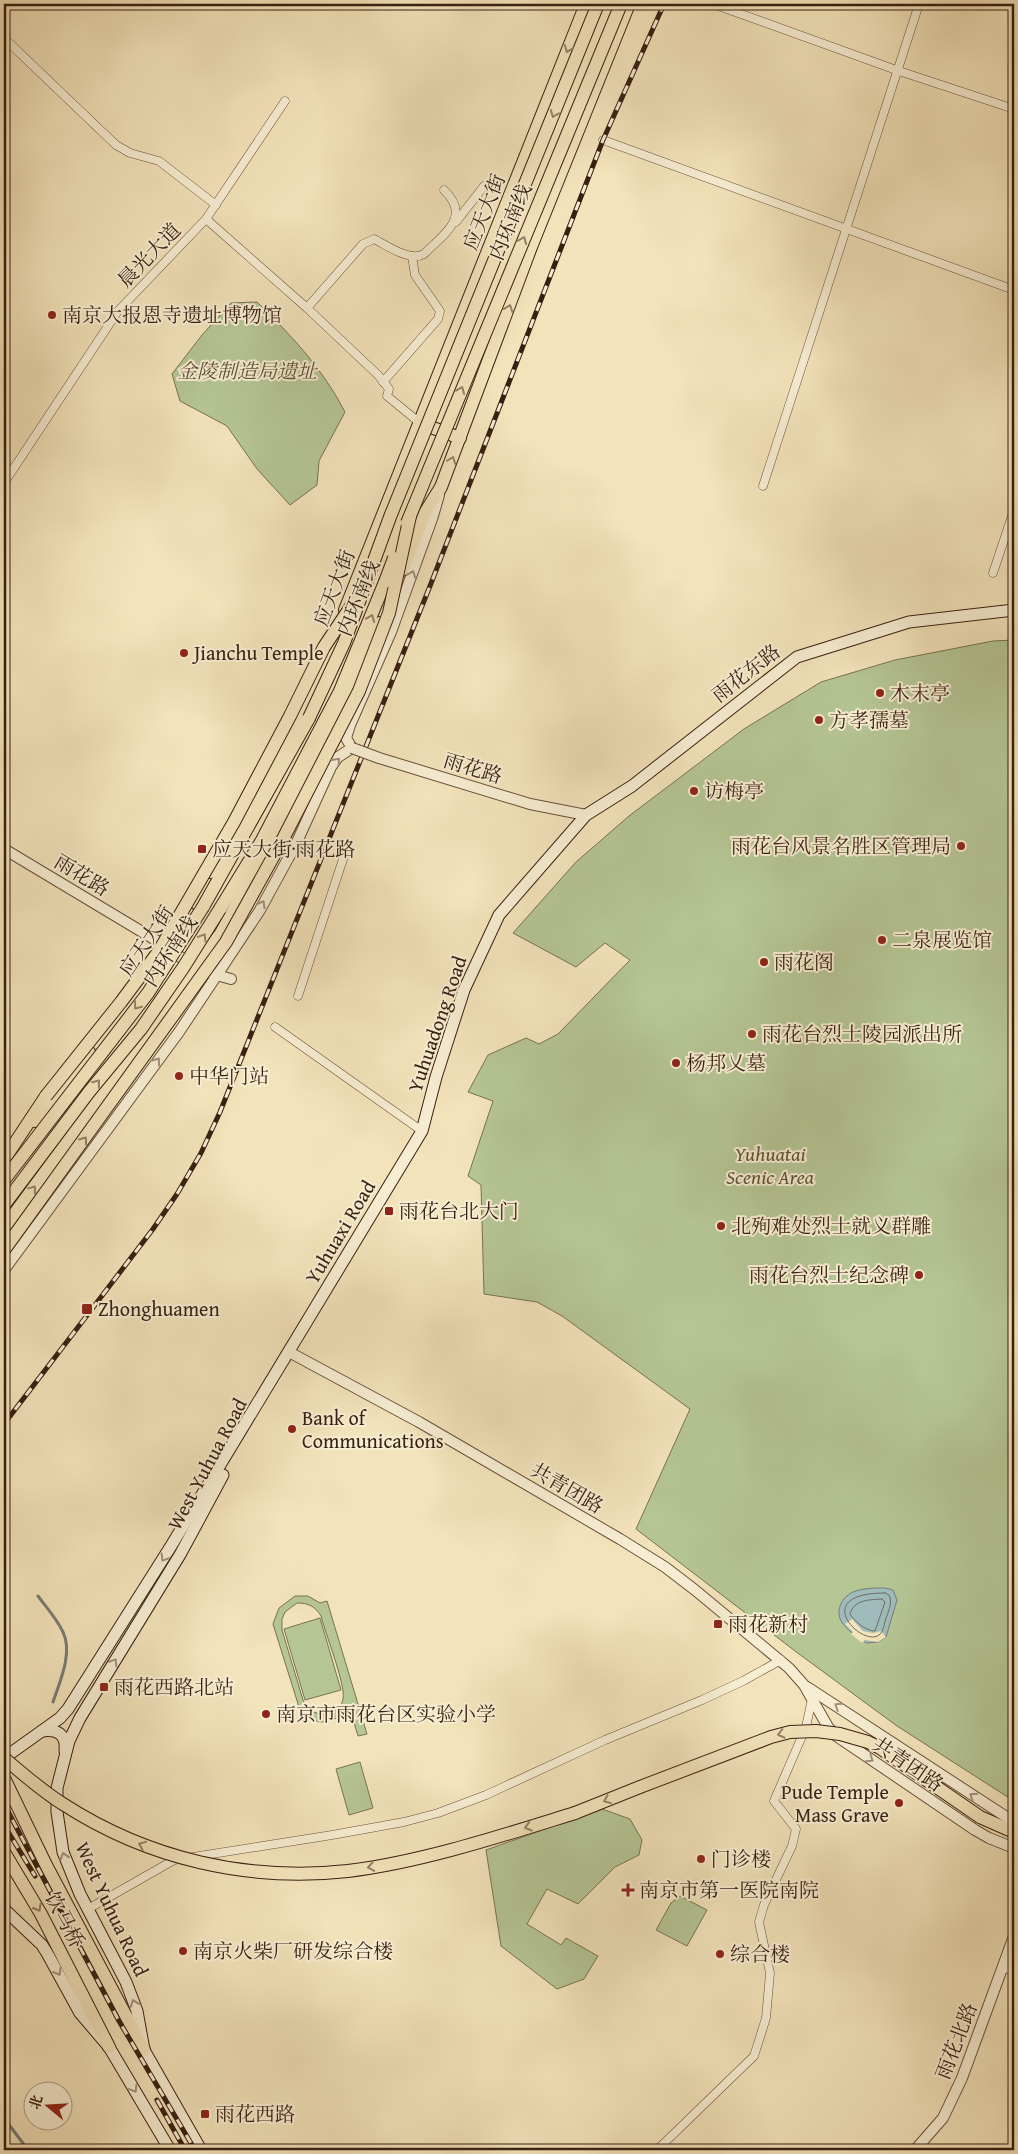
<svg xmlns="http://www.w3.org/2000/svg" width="1018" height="2154" viewBox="0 0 1018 2154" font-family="'Gentium Book Plus','Noto Serif SC',serif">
	<rect width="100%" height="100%" fill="#f3e3ba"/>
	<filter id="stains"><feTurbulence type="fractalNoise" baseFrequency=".004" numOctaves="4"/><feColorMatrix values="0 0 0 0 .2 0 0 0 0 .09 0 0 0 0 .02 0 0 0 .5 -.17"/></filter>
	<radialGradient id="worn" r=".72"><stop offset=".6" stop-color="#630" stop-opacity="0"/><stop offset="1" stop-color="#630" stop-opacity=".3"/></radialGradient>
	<g fill="#b5c594" stroke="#777252" fill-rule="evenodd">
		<path d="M257,302C291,335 323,369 345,412L319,461L317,485L290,505L257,469L227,426L180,401L172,374L202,335L231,303Z"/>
		<path d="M1014,640V1801L897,1726L795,1651L636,1529L690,1409L562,1316L537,1302L484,1294L481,1185L468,1176L493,1101L468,1092L488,1055L526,1038L539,1044L558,1034L630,960L605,943L576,967L513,933L576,862L629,816L744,729L821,682L895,660L993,641Z"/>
		<path d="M295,1596H308L320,1603L327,1601L367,1734L358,1736L349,1706C335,1725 314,1729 299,1707L273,1624L279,1608ZM297,1603C308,1603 315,1606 321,1616C327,1638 340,1670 343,1691C347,1717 313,1723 303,1700L282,1630V1619L285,1612Z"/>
		<path d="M320,1618L341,1690L305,1700L284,1629Z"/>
		<path d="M360,1762L373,1808L349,1815L336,1769Z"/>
		<path d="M602,1809L630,1819L642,1840L639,1855L615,1867L578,1904L547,1889L527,1924L561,1945L566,1938L598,1956L584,1979L557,1989L501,1946L486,1850Z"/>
		<path d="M680,1896L707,1910L687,1946L656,1930L671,1903Z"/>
	</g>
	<path fill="#a0bbbb" stroke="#777d77" d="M885,1588L893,1590L897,1600L886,1637L878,1642L866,1643C859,1637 849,1632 844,1625C834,1614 840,1598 853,1592C863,1588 875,1588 885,1588Z"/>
	<path fill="#f3e3ba" d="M852,1619L863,1631L873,1633L881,1631L886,1637L878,1642L865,1640L862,1643L851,1634L853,1632L845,1624Z"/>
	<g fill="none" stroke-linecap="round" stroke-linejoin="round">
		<g stroke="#6c6d66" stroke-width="1">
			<path d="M885,1593L889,1595C893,1603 888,1612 885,1621C884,1626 883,1632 879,1635C862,1648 808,1593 885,1593Z"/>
			<path d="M882,1599L885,1602L875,1631C866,1631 854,1621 850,1614C854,1599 870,1600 882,1599Z"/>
		</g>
		<g stroke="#777d77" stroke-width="3">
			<path d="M38,1596C46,1607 57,1619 63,1632C73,1653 60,1681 53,1702"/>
			<path d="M4,2118L28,2150"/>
		</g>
		<defs>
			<g id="minor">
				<path d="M716,5L899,71L1014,109"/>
				<path d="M4,38L116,145L130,153L159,161L216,205"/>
				<path d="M603,140L1014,290"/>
				<path d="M206,219L307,308L378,375L389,389L387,396L420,423"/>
				<path d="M456,222L484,186"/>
				<path d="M307,308L363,244L374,239C388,246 410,262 424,254C444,234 472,217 444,190"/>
				<path d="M383,382L438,319L440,311L415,275L412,256"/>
				<path d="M4,483L118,311L206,219L285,101"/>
				<path d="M763,486L919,4"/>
				<path d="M993,573L1014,510"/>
				<path d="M298,996L347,847"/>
				<path d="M275,1027L422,1131"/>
				<path d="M88,1909L174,1860L332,1835L404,1822L438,1813L486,1795L605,1740L702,1700L743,1681L781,1660"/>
				<path d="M1003,1967L1014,1971"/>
				<path d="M657,2150L754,2056L766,2018L770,1973L759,1922L764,1905L792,1846L796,1829L774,1801L806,1727L812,1699"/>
			</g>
			<g id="tertiary">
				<path d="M379,758L530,804L586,815"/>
				<path d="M4,849L169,948L193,967"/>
				<path d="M213,974L231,979"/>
				<path d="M4,1270L179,1032L217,975L260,910L296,844L331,767L338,757L352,748L346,738L350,725L391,632L433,516L439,495"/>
				<path d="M289,1352L419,1422L620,1539L665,1567L695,1590L789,1668L804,1685L828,1727L835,1735L975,1830L989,1838L1014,1848"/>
				<path d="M807,1687L1014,1822"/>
				<path d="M915,2150L943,2118L962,2078L1014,1936"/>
			</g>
			<g id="secondary">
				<path d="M42,1731C57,1729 67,1734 65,1751"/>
				<path d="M4,1758L60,1718L68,1709L171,1546L422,1131L436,1077L464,990L499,915L586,815L632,786L797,657L909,622L1014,610"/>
				<path d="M4,1909L42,1945L47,1953L80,2013L109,2047L170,2150"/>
				<path d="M201,2150L144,2050L137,2011L126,1982L80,1894L63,1852L57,1812V1788L69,1741L80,1718L181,1553L223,1475"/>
			</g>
			<g id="primary">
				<path d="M420,423L460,438"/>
				<path d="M402,570L425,513L441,487L531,247L629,4"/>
				<path d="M345,610L586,4"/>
				<path d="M211,872L243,821L326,661L336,633"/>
				<path d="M156,964L169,948L188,913"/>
				<path d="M35,1121L89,1052"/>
				<path d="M4,1228L221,933L326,739L380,623"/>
				<path d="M4,1778L46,1865L144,2050"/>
				<path d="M575,1813L640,1787"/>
				<path d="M980,1817L1014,1832"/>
				<path d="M4,1852L41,1914L109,2047"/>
			</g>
			<g id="trunk">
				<path d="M203,907L309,718"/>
				<path d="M220,909L261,842L340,691L385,582"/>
				<path d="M7,1155L46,1096"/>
			</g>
		</defs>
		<use href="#minor" stroke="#68503b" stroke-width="9"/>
		<use href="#tertiary" stroke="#68503b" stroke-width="12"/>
		<use href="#secondary" stroke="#391f11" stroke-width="13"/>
		<use href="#primary" stroke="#391f11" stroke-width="14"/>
		<use href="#trunk" stroke="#391f11" stroke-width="14"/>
		<use href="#minor" stroke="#f7edd2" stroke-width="8"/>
		<use href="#tertiary" stroke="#f7edd2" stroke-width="10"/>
		<use href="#secondary" stroke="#f7edd2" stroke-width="11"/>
		<use href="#primary" stroke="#f3e3ba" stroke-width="12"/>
		<use href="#trunk" stroke="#f3e3ba" stroke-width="12"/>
		<defs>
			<g id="rail">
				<path d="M4,1424L153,1229L177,1194L201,1153L220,1112L430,586L603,140L664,4"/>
				<path d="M4,1804L119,2021L195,2150"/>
				<path d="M4,1825L35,1876"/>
				<path d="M157,2100L185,2150"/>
			</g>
		</defs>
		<use href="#rail" stroke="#391f11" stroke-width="5"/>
		<use href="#rail" stroke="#f7edd2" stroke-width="3" stroke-dasharray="9" stroke-linecap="butt"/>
		<defs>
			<path id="tertiary-bridge" d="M352,748L379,758"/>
			<g id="primary-bridge">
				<path d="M4,1758C23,1774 42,1791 63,1804C148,1859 248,1882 348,1871C422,1862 504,1835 575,1813"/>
				<path d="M640,1787L771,1737L790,1732L816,1731L840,1734L868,1742L880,1748L980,1817"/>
			</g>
			<g id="trunk-bridge">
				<path d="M407,523L621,4"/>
				<path d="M385,582L394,558"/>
				<path d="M309,718L344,643L390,517L598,4"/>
				<path d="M46,1096L121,1002L159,951L234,822L290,716L324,647L356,599"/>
				<path d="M4,1180L148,993L203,907"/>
				<path d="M4,1205L89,1092L141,1029L183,968L220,909"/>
				<path d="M4,1250L226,942L283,839L359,691L389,613L410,516"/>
			</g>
		</defs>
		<use href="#tertiary-bridge" stroke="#68503b" stroke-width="12" stroke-linecap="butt"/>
		<use href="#primary-bridge" stroke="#391f11" stroke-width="14" stroke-linecap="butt"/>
		<use href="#trunk-bridge" stroke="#391f11" stroke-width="14" stroke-linecap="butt"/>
		<use href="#tertiary-bridge" stroke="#f7edd2" stroke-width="10"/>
		<use href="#primary-bridge" stroke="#f3e3ba" stroke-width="12"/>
		<use href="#trunk-bridge" stroke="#f3e3ba" stroke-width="12"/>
	</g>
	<defs><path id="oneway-chevron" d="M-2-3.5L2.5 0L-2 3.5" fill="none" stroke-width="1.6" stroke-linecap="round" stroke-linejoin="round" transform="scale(1.25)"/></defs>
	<g stroke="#968166">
		<use href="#oneway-chevron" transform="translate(568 49) rotate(112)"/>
		<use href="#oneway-chevron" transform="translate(554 114) rotate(112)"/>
		<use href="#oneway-chevron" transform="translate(523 240) rotate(-68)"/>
		<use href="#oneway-chevron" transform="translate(509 308) rotate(-70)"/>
		<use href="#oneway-chevron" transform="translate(461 390) rotate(-68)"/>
		<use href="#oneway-chevron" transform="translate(452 460) rotate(-69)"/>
		<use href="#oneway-chevron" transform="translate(371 618) rotate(-68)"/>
		<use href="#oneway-chevron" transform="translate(203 937) rotate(-59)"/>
		<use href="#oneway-chevron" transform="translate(137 1006) rotate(128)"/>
		<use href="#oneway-chevron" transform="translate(97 1083) rotate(-51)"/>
		<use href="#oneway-chevron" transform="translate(84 1140) rotate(-54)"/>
		<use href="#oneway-chevron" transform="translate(33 1189) rotate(-53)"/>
		<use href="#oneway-chevron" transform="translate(781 1734) rotate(166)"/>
		<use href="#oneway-chevron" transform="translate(607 1800) rotate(158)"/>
		<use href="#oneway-chevron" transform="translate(528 1827) rotate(163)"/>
		<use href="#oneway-chevron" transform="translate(142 1845) rotate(-158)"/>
		<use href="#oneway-chevron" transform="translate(371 1867) rotate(171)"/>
		<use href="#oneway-chevron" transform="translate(38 1908) rotate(60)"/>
	</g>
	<g stroke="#a2907b">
		<use href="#oneway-chevron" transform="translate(412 574) rotate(-70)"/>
		<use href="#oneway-chevron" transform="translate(337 761) rotate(-48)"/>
		<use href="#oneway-chevron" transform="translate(262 904) rotate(-60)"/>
		<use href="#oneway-chevron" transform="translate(157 1061) rotate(-54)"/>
		<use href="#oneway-chevron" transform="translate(164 1558) rotate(122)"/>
		<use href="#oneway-chevron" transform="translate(114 1662) rotate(-58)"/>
		<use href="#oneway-chevron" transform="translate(838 1706) rotate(-147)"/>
		<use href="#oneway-chevron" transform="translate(870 1759) rotate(34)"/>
		<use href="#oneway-chevron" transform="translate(973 1796) rotate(-147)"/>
		<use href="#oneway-chevron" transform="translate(64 1856) rotate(-107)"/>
		<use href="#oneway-chevron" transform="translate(58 1972) rotate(61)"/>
		<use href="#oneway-chevron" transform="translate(134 2003) rotate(-110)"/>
		<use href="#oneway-chevron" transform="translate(134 2089) rotate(59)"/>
	</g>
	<g fill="#8f2418" stroke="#f7edd2" stroke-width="2">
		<circle cx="52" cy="315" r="5"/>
		<circle cx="184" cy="653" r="5"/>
		<circle cx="880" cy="693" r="5"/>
		<circle cx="819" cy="720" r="5"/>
		<circle cx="694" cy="791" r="5"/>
		<circle cx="961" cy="846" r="5"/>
		<rect x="197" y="844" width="10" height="10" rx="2.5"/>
		<circle cx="882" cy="940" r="5"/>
		<circle cx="764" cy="962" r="5"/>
		<circle cx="752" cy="1034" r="5"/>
		<circle cx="676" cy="1063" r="5"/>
		<circle cx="179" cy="1076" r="5"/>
		<rect x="384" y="1206" width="10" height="10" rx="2.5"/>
		<circle cx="721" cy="1226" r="5"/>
		<circle cx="919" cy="1275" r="5"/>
		<rect x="81" y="1303" width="12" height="12" rx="2.5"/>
		<circle cx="292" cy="1429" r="5"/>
		<rect x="713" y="1619" width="10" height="10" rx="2.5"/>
		<rect x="99" y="1682" width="10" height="10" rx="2.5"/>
		<circle cx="266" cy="1714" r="5"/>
		<circle cx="899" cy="1803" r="5"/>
		<circle cx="701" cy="1859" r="5"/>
		<path d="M625.5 1882.5h5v5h5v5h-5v5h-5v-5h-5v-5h5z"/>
		<circle cx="183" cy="1951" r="5"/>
		<circle cx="720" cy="1954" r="5"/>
		<rect x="200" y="2109" width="10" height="10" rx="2.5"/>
	</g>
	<g text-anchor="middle" stroke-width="4" stroke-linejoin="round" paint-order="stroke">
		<g font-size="20" fill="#391f11" stroke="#f7edd2">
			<text transform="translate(484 212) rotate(-68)" y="7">应天大街</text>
			<text transform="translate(510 222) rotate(-68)" y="7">内环南线</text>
			<text transform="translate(149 255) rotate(-46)" y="7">晨光大道</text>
			<text transform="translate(334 588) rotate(-69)" y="7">应天大街</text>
			<text transform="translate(358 598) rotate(-68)" y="7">内环南线</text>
			<text transform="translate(746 673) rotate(-38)" y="7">雨花东路</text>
			<text transform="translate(473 768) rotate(17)" y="7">雨花路</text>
			<text transform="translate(82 875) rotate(31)" y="7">雨花路</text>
			<text transform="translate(146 941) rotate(-56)" y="7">应天大街</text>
			<text transform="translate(170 951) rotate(-57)" y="7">内环南线</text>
			<text transform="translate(437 1024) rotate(-71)" y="7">Yuhuadong Road</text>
			<text transform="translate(340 1232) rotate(-59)" y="7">Yuhuaxi Road</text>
			<text transform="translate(207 1464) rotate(-62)" y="7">West Yuhua Road</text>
			<text transform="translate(567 1488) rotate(30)" y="7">共青团路</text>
			<text transform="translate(908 1764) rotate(34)" y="7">共青团路</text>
			<text transform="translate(112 1909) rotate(65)" y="7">West Yuhua Road</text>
			<text transform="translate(65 1920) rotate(62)" y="7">饮马桥</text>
			<text transform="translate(956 2041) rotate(-69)" y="7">雨花北路</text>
		</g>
		<g font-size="20" fill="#391f11" stroke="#f7edd2" text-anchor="start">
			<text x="62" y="322">南京大报恩寺遗址博物馆</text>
			<text x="194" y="660">Jianchu Temple</text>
			<text x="890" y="700">木末亭</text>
			<text x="829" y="727">方孝孺墓</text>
			<text x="704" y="798">访梅亭</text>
			<text x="951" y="853" text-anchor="end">雨花台风景名胜区管理局</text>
			<text x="212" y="856">应天大街·雨花路</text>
			<text x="892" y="947">二泉展览馆</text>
			<text x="774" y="969">雨花阁</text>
			<text x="762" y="1041">雨花台烈士陵园派出所</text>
			<text x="686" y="1070">杨邦乂墓</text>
			<text x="189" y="1083">中华门站</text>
			<text x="399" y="1218">雨花台北大门</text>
			<text x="731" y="1233">北殉难处烈士就义群雕</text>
			<text x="909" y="1282" text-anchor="end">雨花台烈士纪念碑</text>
			<text x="98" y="1316">Zhonghuamen</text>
			<text x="302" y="1425">Bank of<tspan x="302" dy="23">Communications</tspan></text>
			<text x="728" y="1631">雨花新村</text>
			<text x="114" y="1694">雨花西路北站</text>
			<text x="276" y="1721">南京市雨花台区实验小学</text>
			<text x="889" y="1799" text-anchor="end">Pude Temple<tspan x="889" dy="23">Mass Grave</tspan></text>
			<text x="711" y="1866">门诊楼</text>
			<text x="639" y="1897">南京市第一医院南院</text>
			<text x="193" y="1958">南京火柴厂研发综合楼</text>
			<text x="730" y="1961">综合楼</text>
			<text x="215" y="2121">雨花西路</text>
		</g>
		<g font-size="20" font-style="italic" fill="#5e5138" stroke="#f7edd2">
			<text x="247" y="378">金陵制造局遗址</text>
			<text x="770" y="1161">Yuhuatai<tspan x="770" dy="23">Scenic Area</tspan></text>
		</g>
	</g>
	<rect width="1018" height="2154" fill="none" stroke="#f3e3ba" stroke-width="20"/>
	<rect x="5" y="5" width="1008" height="2144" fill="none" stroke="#391f11" stroke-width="2.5"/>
	<rect x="10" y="10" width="998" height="2134" fill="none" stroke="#391f11"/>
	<g transform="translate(48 2106) rotate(288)"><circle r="24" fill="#f7edd2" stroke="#ab9b85"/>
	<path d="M0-4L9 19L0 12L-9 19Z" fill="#8f2418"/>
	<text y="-8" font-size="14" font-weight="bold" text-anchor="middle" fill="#391f11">北</text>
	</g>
	<rect width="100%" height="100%" filter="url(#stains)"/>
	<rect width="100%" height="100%" fill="url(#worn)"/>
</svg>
